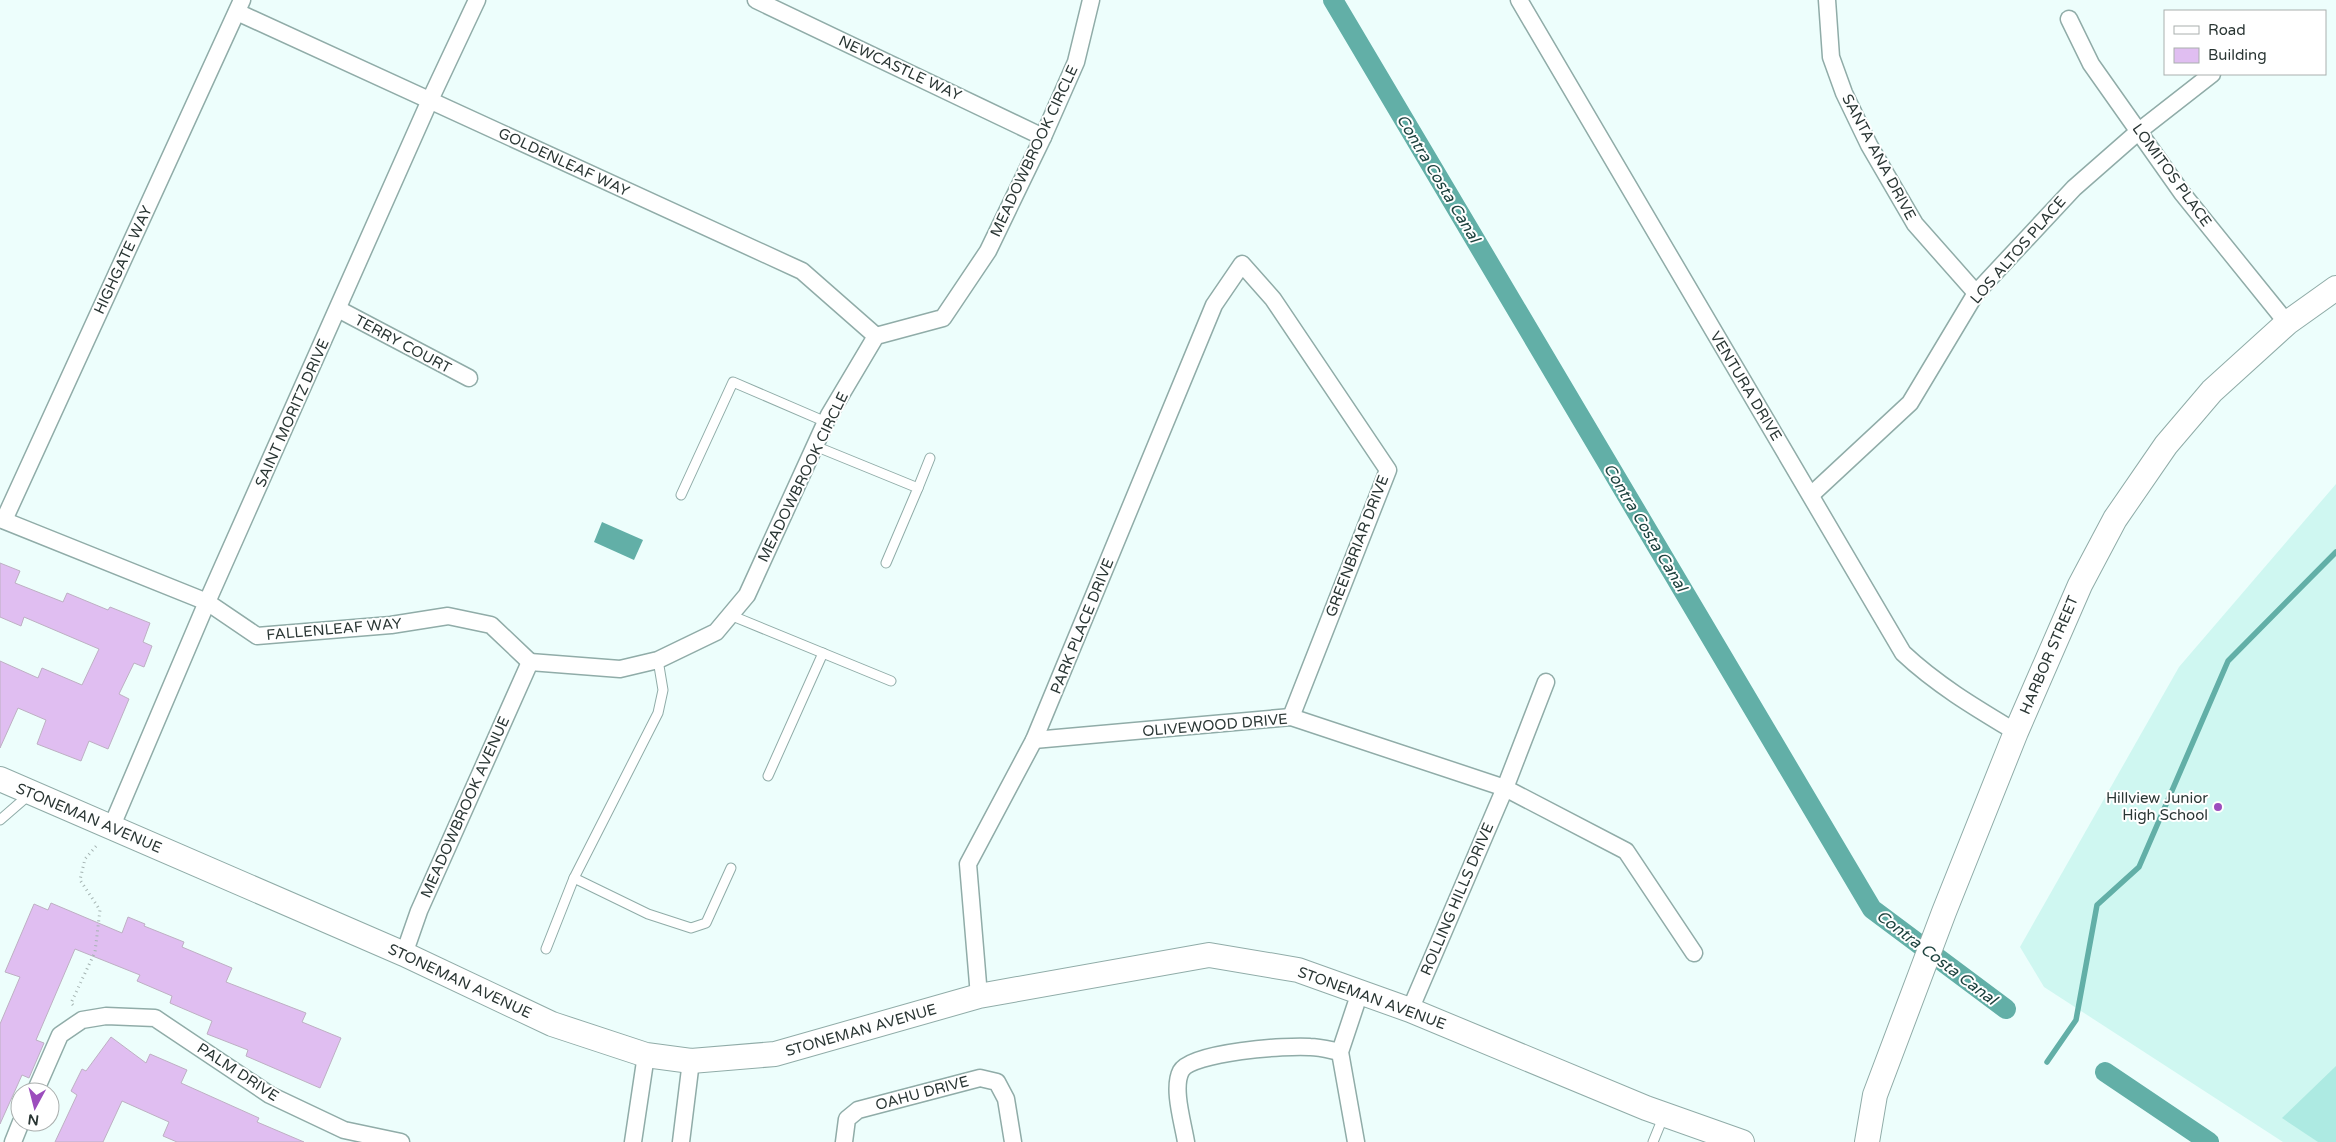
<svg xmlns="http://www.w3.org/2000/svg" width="2336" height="1142" viewBox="0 0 2336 1142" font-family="'Varela Round',sans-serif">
	<rect width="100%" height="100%" fill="#edfefc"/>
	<path fill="#cff7f1" d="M2336,484V1142H2283L2044,987L2020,947L2179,667Z"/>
	<path fill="#adeae2" d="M2336,1066V1142H2318L2282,1118Z"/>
	<path fill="#62afa7" d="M602,522L643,540L634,560L594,542Z"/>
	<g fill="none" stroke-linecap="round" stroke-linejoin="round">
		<path stroke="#62afa7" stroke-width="5.5" d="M2047,1062L2076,1020L2097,905L2139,867L2228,661L2336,552"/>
		<g stroke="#62afa7" stroke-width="20">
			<path d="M1333,0L1872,909L2006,1009"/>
			<path d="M2105,1072L2209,1142"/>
		</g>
	</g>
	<g fill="#e0bef1" stroke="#bdb0c3">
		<path d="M0,563L20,571L15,583L63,602L67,593L108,610L110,607L150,623L143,642L152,646L144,667L134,663L119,694L129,699L108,749L89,741L81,761L37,744L46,720L18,708L0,748V661L38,678L42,668L82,685L99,649L24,617L21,626L0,617Z"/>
		<path d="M51,903L122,933L128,917L145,924L144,926L184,942L182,947L232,968L226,982L306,1013L302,1022L341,1038L320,1088L246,1056L248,1050L207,1034L212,1021L170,1003L172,996L137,981L140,975L75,949L36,1040L44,1043L29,1078L22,1075L0,1124V1024L20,977L5,972L34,904L48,910Z"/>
		<path d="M111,1037L146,1063L150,1054L187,1070L181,1083L259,1118L257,1122L304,1142H177L163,1136L169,1122L122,1101L103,1142H55L77,1095L71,1091L82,1069L86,1071Z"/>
	</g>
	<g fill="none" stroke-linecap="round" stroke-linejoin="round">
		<defs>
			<g id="lane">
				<path d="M815,446L918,488L886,563"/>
				<path d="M918,488L930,458"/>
				<path d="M681,495L733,382L826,422"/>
				<path d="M730,615L891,681"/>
				<path d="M768,776L823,653"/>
				<path d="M0,820L30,794"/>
				<path d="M574,878L648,914L691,928L706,923L731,868"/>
				<path d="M546,949L574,878L658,713L663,690L658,660"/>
				<path d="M1653,1142L1664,1115"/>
			</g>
			<g id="street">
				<path d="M756,0L1043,137"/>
				<path d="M1519,0L1903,653C1937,685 1976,708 2016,732"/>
				<path d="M1827,0L1831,57L1844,93L1869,145L1915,224L1976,293"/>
				<path d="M237,12L802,271L876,336"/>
				<path d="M2069,19L2091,64L2182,193L2287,323"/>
				<path d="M338,309L469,378"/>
				<path d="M1811,495L1910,403L1976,293L2074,188L2139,131L2212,74"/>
				<path d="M0,519L207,602L257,636L391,625L448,616L491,625L530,662"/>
				<path d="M4,520L242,0"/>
				<path d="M530,662L620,669L658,660L716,632L747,595L829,415L876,336L943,318L988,251L1043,137L1076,62L1091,0"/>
				<path d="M1034,740L1291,717L1505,788L1626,851L1694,953"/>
				<path d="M111,828L207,602L430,100L477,0"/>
				<path d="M404,954L419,911L530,662"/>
				<path d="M979,996L968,864L1034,740L1214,305L1242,264L1273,299L1388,470L1291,717"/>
				<path d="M1410,1010L1505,788L1546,682"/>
				<path d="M35,1092L60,1035L82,1020L106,1016L155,1018L270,1095L344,1130L401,1142"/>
				<path d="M13,1142L21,1122"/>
				<path d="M633,1142L646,1055"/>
				<path d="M681,1142L691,1061"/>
				<path d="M844,1142L847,1119L858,1110L980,1078L997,1082L1006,1099L1013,1142"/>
				<path d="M1186,1142C1183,1123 1172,1088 1181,1071C1191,1052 1288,1045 1310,1047C1320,1047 1330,1050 1340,1052"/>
				<path d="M1356,1142L1340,1052L1360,992"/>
			</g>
			<g id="secondary">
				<path d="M0,779L404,954L552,1024L646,1055L691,1061L775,1054L979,996L1209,955L1298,970L1410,1010L1646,1108L1742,1142"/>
				<path d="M1867,1142L1875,1095L1944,912L2016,732L2080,585L2115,519L2166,445L2212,391L2287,323L2336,288"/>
			</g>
		</defs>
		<use href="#lane" stroke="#90aca8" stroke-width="11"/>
		<use href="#street" stroke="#90aca8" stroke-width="19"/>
		<use href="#secondary" stroke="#90aca8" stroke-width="26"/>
		<path stroke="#a5b4b2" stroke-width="3" stroke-dasharray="1 4" stroke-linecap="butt" d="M73,1005L71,1003L95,952L100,910L80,880L85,859L98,844"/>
		<use href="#lane" stroke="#fff" stroke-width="9"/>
		<use href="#street" stroke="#fff" stroke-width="16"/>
		<use href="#secondary" stroke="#fff" stroke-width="24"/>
	</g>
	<circle fill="#9c4dbd" stroke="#fff" stroke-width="2" cx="2218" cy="807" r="5"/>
	<g text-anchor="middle" stroke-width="4" stroke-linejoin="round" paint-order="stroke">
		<g font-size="15" fill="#2a3634" stroke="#fff">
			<text transform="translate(900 68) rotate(25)" y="5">NEWCASTLE WAY</text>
			<text transform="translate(1034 151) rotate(-65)" y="5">MEADOWBROOK CIRCLE</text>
			<text transform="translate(1879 157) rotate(62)" y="5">SANTA ANA DRIVE</text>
			<text transform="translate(564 162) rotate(25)" y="5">GOLDENLEAF WAY</text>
			<text transform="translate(2172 175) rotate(54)" y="5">LOMITOS PLACE</text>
			<text transform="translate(2018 250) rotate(-49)" y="5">LOS ALTOS PLACE</text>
			<text transform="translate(123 260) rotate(-65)" y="5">HIGHGATE WAY</text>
			<text transform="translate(403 344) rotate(28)" y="5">TERRY COURT</text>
			<text transform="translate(1746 386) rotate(59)" y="5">VENTURA DRIVE</text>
			<text transform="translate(292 413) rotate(-66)" y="5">SAINT MORITZ DRIVE</text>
			<text transform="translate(803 477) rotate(-64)" y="5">MEADOWBROOK CIRCLE</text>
			<text transform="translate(1357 546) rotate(-69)" y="5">GREENBRIAR DRIVE</text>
			<text transform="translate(1082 626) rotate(-68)" y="5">PARK PLACE DRIVE</text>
			<text transform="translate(334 629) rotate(-5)" y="5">FALLENLEAF WAY</text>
			<text transform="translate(2049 655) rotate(-67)" y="5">HARBOR STREET</text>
			<text transform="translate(1215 725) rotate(-5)" y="5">OLIVEWOOD DRIVE</text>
			<text transform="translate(465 807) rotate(-66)" y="5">MEADOWBROOK AVENUE</text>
			<text transform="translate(89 818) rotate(23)" y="5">STONEMAN AVENUE</text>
			<text transform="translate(1457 899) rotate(-67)" y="5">ROLLING HILLS DRIVE</text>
			<text transform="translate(460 981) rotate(25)" y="5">STONEMAN AVENUE</text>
			<text transform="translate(1372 998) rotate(20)" y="5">STONEMAN AVENUE</text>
			<text transform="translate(861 1030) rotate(-16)" y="5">STONEMAN AVENUE</text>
			<text transform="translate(238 1072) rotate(33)" y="5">PALM DRIVE</text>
			<text transform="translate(922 1093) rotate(-15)" y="5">OAHU DRIVE</text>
		</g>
		<g font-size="15" fill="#2a3634" stroke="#fff" text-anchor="end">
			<text x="2208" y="803">Hillview Junior<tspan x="2208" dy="17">High School</tspan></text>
		</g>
		<g font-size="16" font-style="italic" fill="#1e433f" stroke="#fff">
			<text transform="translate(1439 178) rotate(59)" y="6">Contra Costa Canal</text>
			<text transform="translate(1646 527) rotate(59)" y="6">Contra Costa Canal</text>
			<text transform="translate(1937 957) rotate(37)" y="6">Contra Costa Canal</text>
		</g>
	</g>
	<rect x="2164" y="10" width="162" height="65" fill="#ffffff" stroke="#aaafae"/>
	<rect x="2174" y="26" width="25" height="8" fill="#ffffff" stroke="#aaafae"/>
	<text x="2208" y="35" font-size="15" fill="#2a3634">Road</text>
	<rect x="2174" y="48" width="25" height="15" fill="#e0bef1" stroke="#aaafae"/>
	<text x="2208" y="60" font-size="15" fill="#2a3634">Building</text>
	<g transform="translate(35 1107) rotate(187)"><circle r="24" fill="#ffffff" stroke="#aaafae"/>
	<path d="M0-4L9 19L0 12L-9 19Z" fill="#9c4dbd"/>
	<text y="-8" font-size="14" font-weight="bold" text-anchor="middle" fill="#2a3634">N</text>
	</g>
</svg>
